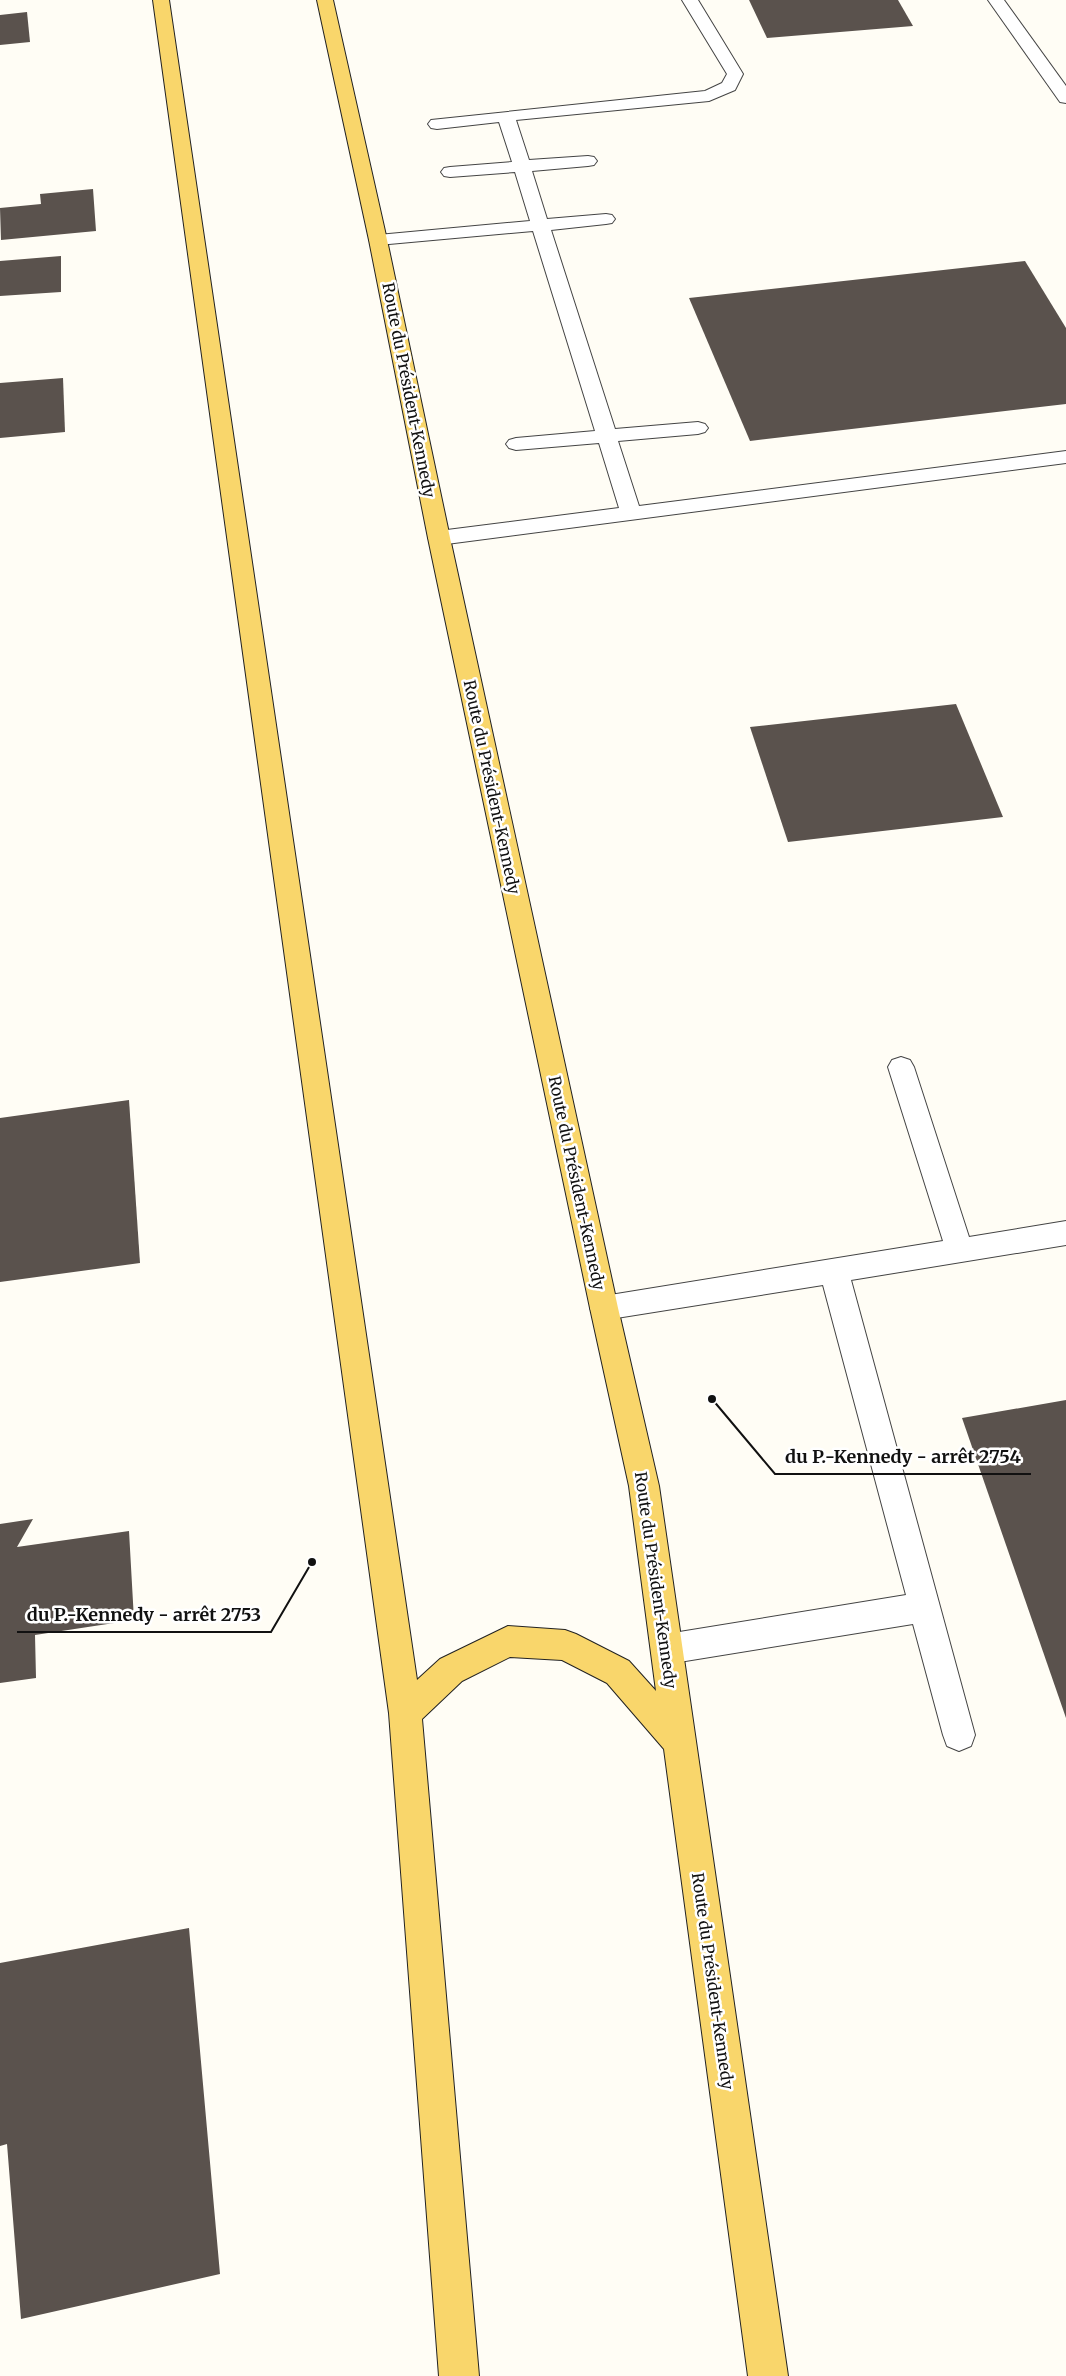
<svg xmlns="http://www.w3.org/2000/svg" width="1066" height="2376" viewBox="0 0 1066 2376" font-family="Merriweather,serif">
	<rect width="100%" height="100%" fill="#fffdf5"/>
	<g fill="#5a524d">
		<path d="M749,0H898L913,26L767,38Z"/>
		<path d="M27,12L30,42L0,45V15Z"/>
		<path d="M93,189L96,231L1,240L0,208L41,204L40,194Z"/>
		<path d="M61,256V292L0,296V261Z"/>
		<path d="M1025,261L1066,328V404L750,441L689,298Z"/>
		<path d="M63,378L65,432L0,438V383Z"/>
		<path d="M956,704L1003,817L788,842L750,727Z"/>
		<path d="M129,1100L140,1263L0,1282V1118Z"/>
		<path d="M1066,1400V1718L962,1418Z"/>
		<path d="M33,1519L17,1547L129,1531L134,1620L35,1635L36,1678L0,1683V1524Z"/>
		<path d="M189,1928L220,2274L21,2319L7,2144L0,2146V1963Z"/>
	</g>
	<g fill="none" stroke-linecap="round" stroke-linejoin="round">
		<defs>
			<g id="minor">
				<path d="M682,0H698L743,74L735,90L709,101L516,120L529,160L588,156L594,157L597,161L594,165L588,166L532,171L547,219L606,214L612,215L615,219L612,223L606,224L551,230L615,429L698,422L705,424L708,428L705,432L698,434L618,441L639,506L1066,451V463L439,545L432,543L428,538L432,533L439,531L619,508L599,443L516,450L509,448L506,444L509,440L516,438L595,431L533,231L378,245L372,244L369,240L372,236L378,235L530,221L515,172L450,177L444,176L441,172L444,168L450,167L512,162L499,122L437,129L431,128L428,124L431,120L705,91L722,83L727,74Z"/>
				<path d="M988,0H1004L1066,86V103L1060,102Z"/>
				<path d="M901,1057L910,1060L914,1067L969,1237L1066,1221V1245L851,1280L975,1735L971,1746L959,1751L947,1746L943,1735L913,1624L667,1664L656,1660L651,1649L656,1638L667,1634L906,1595L823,1285L604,1320L594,1317L590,1308L594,1299L604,1296L943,1241L888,1067L892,1060Z"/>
			</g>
			<path id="major" d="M153,0H169L417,1680L440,1659L508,1626L565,1630L576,1634L629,1661L656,1691L629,1486L590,1308L428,538L369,240L317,0H333L387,240L450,538L618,1308L659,1486L788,2376H748L664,1749L607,1683L562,1660L510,1657L462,1681L422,1719L479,2376H439L389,1713Z"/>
		</defs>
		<use href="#minor" stroke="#444" stroke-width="2"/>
		<use href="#major" stroke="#222" stroke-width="2"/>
		<use href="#minor" fill="#fff" fill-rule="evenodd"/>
		<use href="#major" fill="#f9d66b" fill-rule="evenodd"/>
	</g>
	<g text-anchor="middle" stroke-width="5" stroke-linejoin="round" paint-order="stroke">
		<g font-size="16" fill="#111" stroke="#fff">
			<text transform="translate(409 390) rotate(79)" y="6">Route du Président-Kennedy</text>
			<text transform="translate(492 787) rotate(78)" y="6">Route du Président-Kennedy</text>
			<text transform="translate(577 1183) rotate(78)" y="6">Route du Président-Kennedy</text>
			<text transform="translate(656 1580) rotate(82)" y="6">Route du Président-Kennedy</text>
			<text transform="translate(713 1981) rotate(82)" y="6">Route du Président-Kennedy</text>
		</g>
	</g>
	<path fill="none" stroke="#111" stroke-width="2" d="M712 1399L775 1474H1031M312 1562L271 1632H17"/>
	<g fill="#111" stroke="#fff" stroke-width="2">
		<circle cx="712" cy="1399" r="5"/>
		<circle cx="312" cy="1562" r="5"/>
	</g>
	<g font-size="18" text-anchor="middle" font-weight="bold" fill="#111" stroke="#fff" stroke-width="5" stroke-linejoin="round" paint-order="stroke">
		<text x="903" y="1463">du P.-Kennedy - arrêt 2754</text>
		<text x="144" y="1621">du P.-Kennedy - arrêt 2753</text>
	</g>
</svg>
